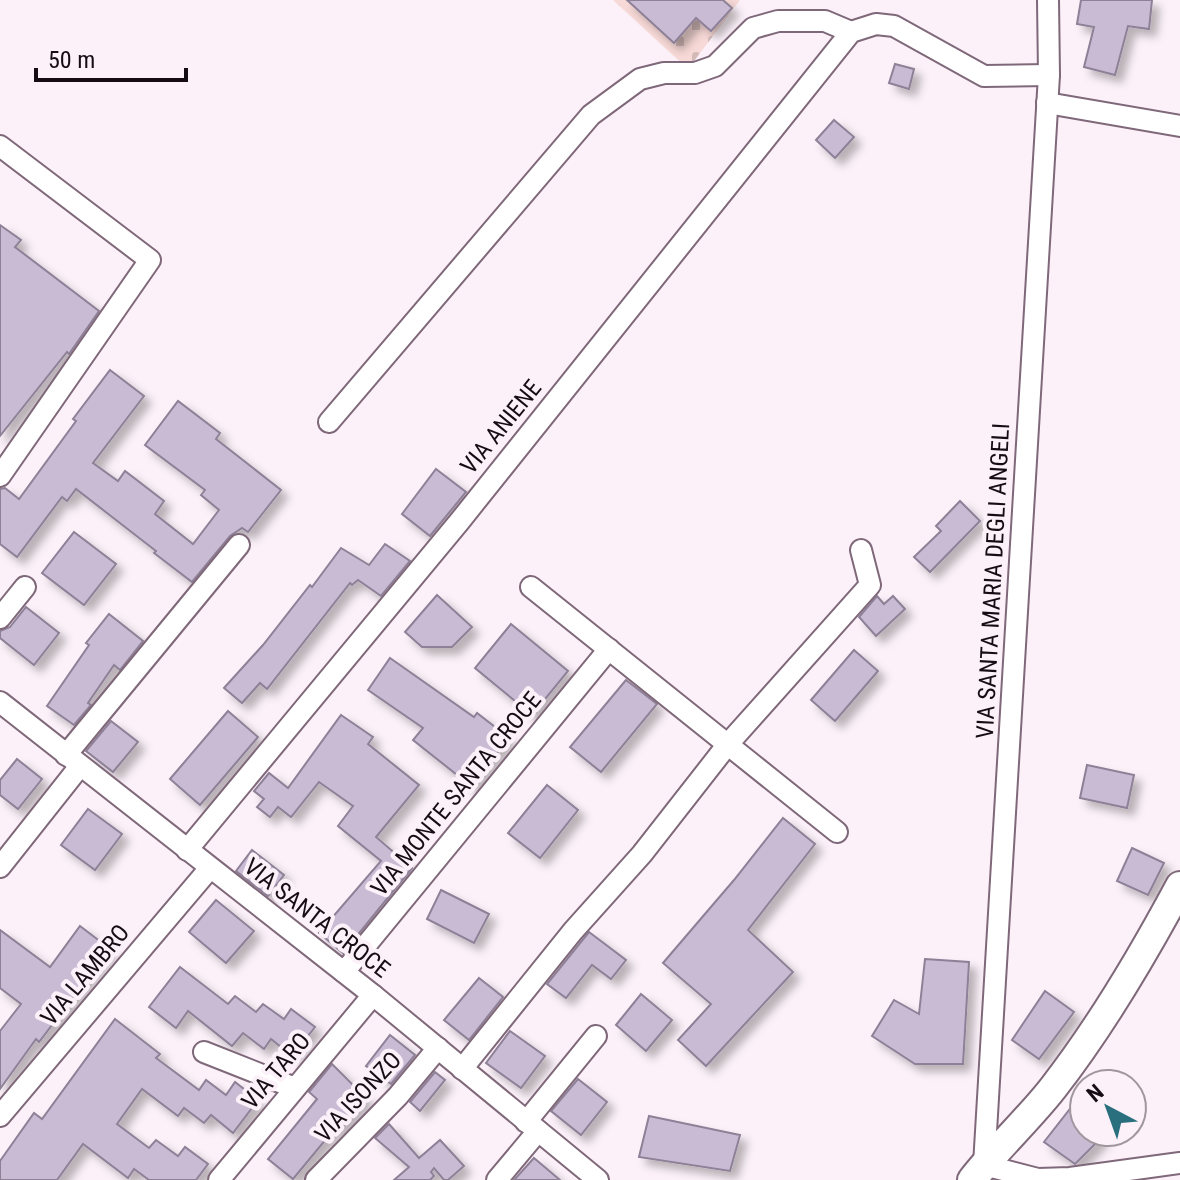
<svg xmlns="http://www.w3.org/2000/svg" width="1180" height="1180" viewBox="0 0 1180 1180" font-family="'Roboto Condensed',sans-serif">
	<defs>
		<pattern id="cemetery-stones" width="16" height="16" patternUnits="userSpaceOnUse" patternTransform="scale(2)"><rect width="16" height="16" fill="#f7d9d7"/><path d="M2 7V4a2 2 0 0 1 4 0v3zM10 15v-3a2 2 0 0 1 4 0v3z" fill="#d3b9b8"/></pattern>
		<filter id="shadow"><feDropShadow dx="7" dy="7" stdDeviation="4" flood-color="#0004"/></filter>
	</defs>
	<rect width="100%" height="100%" fill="#fcf1f9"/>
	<path fill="url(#cemetery-stones)" d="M613,0H740L688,69Z"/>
	<g fill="#cabbd5" stroke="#8d8097" stroke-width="2" filter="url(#shadow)">
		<path d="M627,0H723L732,8L711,31L696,18L674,43Z"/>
		<path d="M1081,0H1152L1149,29L1128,26L1115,75L1084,67L1094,27L1077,24Z"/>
		<path d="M895,64L914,69L909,89L889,83Z"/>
		<path d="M834,120L854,137L835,158L816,140Z"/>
		<path d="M0,225L21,240L15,247L99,311L69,354L67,352L0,436Z"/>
		<path d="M110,370L144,396L93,463L118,481L125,471L164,501L155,514L193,544L219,510L201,495L205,490L145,445L178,401L220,433L216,439L281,490L248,532L242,528L230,536L192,582L154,553L156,551L76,489L67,501L62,497L17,557L0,544V489L5,488L19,499L76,421L73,419Z"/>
		<path d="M436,469L466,492L430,536L402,514Z"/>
		<path d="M960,501L980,521L930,572L914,557L941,531L936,526Z"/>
		<path d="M74,532L116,564L84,605L42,573Z"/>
		<path d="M385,544L410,561L381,596L358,580L352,585L350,583L267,689L260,683L242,703L224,688L263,645L310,585L312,587L341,548L369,565Z"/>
		<path d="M437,595L472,627L452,647H422L405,632Z"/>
		<path d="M877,596L884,604L893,596L905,609L876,636L859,617Z"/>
		<path d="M26,607L59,633L34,665L0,638V631L10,627Z"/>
		<path d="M109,614L143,641L120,670L114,665L88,703L91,705L74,725L47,706L89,645L86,643Z"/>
		<path d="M511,624L568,671L532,715L475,668Z"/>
		<path d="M854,650L878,671L835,721L811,700Z"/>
		<path d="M390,658L474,717L477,713L509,738L471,786L413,740L423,728L368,690Z"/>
		<path d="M626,680L657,704L601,772L570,747Z"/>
		<path d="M228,711L258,737L200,805L170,779Z"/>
		<path d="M341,715L373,737L368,744L419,785L376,837L412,868L343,953L319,933L381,861L338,826L353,806L319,782L291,817L278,807L270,817L257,807L264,799L254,791L269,773L288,788Z"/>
		<path d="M111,721L138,742L113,772L86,751Z"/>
		<path d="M17,759L42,779L18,809L0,795V780Z"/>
		<path d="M1087,765L1134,775L1127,808L1080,798Z"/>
		<path d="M547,785L578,810L540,858L508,833Z"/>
		<path d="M88,809L122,834L95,870L61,845Z"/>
		<path d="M783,818L815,844L748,930L793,972L706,1066L678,1040L711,1004L663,963L734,880Z"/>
		<path d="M1132,848L1164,863L1148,895L1117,881Z"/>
		<path d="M252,850L284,875L268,896L236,871Z"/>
		<path d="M441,890L489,914L474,943L427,919Z"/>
		<path d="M216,900L254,931L226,963L189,932Z"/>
		<path d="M80,926L110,949L39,1042L36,1039L0,1089V1031L21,1004L0,988V930L50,967Z"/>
		<path d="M589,932L626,960L611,979L592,965L566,998L547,984Z"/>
		<path d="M925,959L969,962L963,1064H915L872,1036L894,1000L919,1014Z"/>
		<path d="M180,967L228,1004L235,996L256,1012L263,1004L284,1019L291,1009L315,1027L292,1056L271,1039L264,1049L243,1033L232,1046L188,1011L176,1028L149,1007Z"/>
		<path d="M479,978L503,997L469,1040L444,1020Z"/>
		<path d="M1045,991L1074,1012L1039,1059L1012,1040Z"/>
		<path d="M641,994L672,1020L646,1051L616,1025Z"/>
		<path d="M115,1019L160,1054L156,1058L199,1090L206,1080L226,1095L235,1082L258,1100L233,1133L211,1115L204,1123L184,1108L178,1116L142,1089L117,1124L149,1148L156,1140L178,1156L185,1147L208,1164L196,1180H149L134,1169L128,1178L83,1144L57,1180H0V1161L34,1113L42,1119Z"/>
		<path d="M510,1031L545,1056L521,1088L486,1063Z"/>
		<path d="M390,1035L415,1055L391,1084L366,1066Z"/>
		<path d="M332,1064L366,1098L339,1131L336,1127L293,1179L268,1159L317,1099L309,1092Z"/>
		<path d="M435,1072L445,1080L420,1111L410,1102Z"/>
		<path d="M578,1079L607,1102L581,1135L551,1111Z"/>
		<path d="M1084,1091V1132H1093L1101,1138L1075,1164L1044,1142Z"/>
		<path d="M649,1116L740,1135L730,1171L639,1157Z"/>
		<path d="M389,1124L419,1158L440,1140L464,1166L448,1180H444L434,1168L431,1172L434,1176L430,1180H394L409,1167L375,1138Z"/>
		<path d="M534,1158L560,1180H514Z"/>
	</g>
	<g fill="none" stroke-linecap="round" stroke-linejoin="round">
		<defs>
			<g id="street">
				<path d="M1048,0L1049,75L984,1165L1038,1179L1070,1178L1180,1163"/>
				<path d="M1047,103L1180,126"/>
				<path d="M0,146L150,260L0,476"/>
				<path d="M329,422L591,115L640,79L664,73H695L715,66L753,28L778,21H825L851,32"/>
				<path d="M531,587L837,832"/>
				<path d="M0,618L25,587"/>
				<path d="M0,702L373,995L598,1180"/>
				<path d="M66,755L239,545"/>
				<path d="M187,850L459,522L851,32L876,24L894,26L984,76L1049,75"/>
				<path d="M0,867L80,766"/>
				<path d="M344,972L609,649"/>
				<path d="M204,1052L295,1088"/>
				<path d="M462,1069L573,931L642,854L728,744L870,585L861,550"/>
				<path d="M0,1116L210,868"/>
				<path d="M526,1122L596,1036"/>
				<path d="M219,1180L373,995"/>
				<path d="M316,1180L398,1096L438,1048"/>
				<path d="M497,1180L538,1131"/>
			</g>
			<path id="secondary" d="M972,1180C997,1148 1028,1120 1053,1088C1102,1025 1142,957 1180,886"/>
		</defs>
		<use href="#street" stroke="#7f6879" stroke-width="24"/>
		<use href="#secondary" stroke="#7f6879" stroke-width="32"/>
		<use href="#street" stroke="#fff" stroke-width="20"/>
		<use href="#secondary" stroke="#fff" stroke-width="28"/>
	</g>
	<g text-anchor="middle" stroke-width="8" stroke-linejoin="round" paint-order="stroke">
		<g font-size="24" fill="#150d13" stroke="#fcf1f9">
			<text transform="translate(501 427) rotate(-51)" y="8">VIA ANIENE</text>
			<text transform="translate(993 581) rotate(-87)" y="8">VIA SANTA MARIA DEGLI ANGELI</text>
			<text transform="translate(456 794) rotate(-51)" y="8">VIA MONTE SANTA CROCE</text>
			<text transform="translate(317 918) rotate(38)" y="8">VIA SANTA CROCE</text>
			<text transform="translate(85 975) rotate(-50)" y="8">VIA LAMBRO</text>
			<text transform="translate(276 1071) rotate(-50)" y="8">VIA TARO</text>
			<text transform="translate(358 1097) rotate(-47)" y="8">VIA ISONZO</text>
		</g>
	</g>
	<g transform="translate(1108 1108) rotate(319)"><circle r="38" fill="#fcf1f9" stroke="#a0969d" stroke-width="2"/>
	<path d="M0-6L14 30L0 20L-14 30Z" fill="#2a6f7e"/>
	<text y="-12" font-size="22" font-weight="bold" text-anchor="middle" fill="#150d13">N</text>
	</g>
	<path d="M36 68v12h150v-12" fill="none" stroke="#150d13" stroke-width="4"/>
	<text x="48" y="68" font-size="24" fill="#150d13" stroke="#fcf1f9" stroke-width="6" paint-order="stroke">50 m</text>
</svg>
